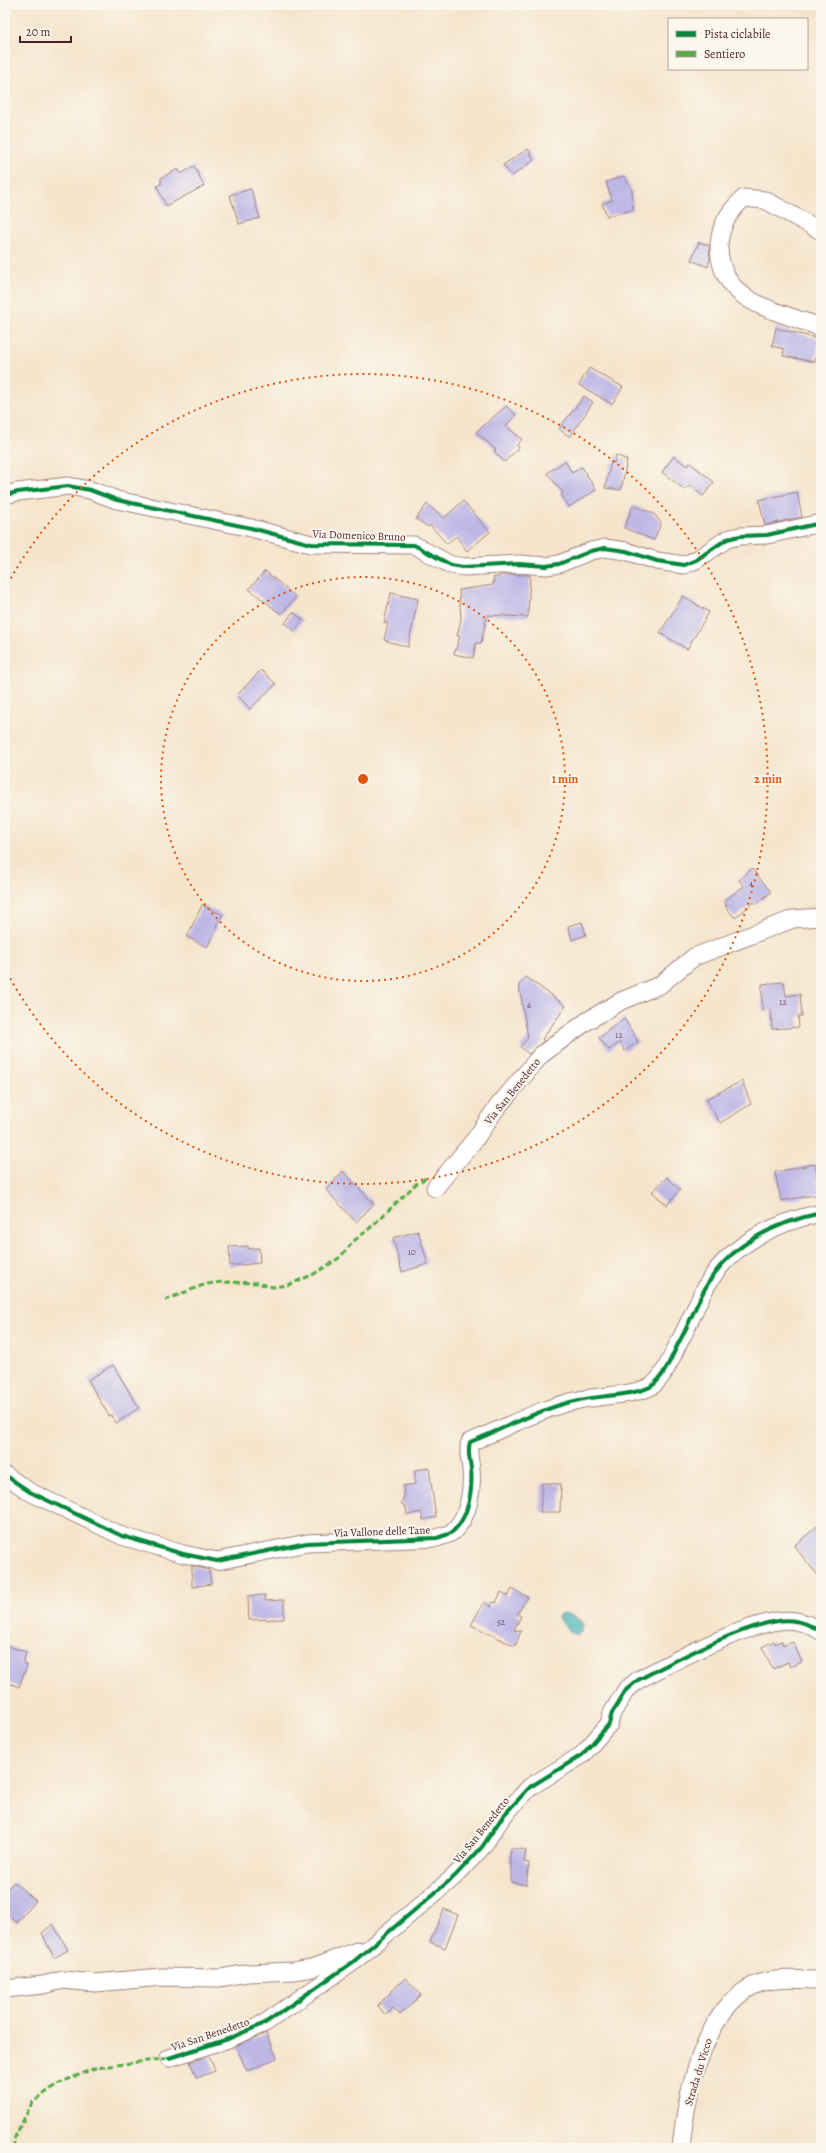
<svg xmlns="http://www.w3.org/2000/svg" width="826" height="2153" viewBox="0 0 826 2153" font-family="Alegreya,serif">
	<rect width="100%" height="100%" fill="#fbf7ec"/>
	<filter id="ink" filterUnits="userSpaceOnUse"><feTurbulence type="fractalNoise" baseFrequency=".025" numOctaves="2"/><feDisplacementMap in="SourceGraphic" scale="8" xChannelSelector="R" yChannelSelector="G"/><feConvolveMatrix kernelMatrix="1 2 1 2 8 2 1 2 1" color-interpolation-filters="sRGB"/></filter>
	<filter id="wash" filterUnits="userSpaceOnUse"><feTurbulence type="fractalNoise" baseFrequency=".012" numOctaves="4" result="noise"/><feDisplacementMap in="SourceGraphic" scale="16" xChannelSelector="R" yChannelSelector="G"/><feGaussianBlur stdDeviation="0.9" result="paint"/><feColorMatrix in="noise" values="0 0 0 0 0 0 0 0 0 0 0 0 0 0 0 0 0 1.4 0 .05"/><feComposite in="paint" operator="in"/></filter>
	<g filter="url(#wash)">
		<rect width="100%" height="100%" fill="#f5e5cd"/>
		<path fill="#41b1b8" stroke="#466872" d="M560,1614C568,1612 580,1617 583,1625L582,1632L577,1635L570,1633C568,1625 561,1625 558,1617Z"/>
		<g id="blocks">
			<g fill="#bdb7e6">
				<path d="M528,149L534,160L512,176L503,165Z"/>
				<path d="M194,166L204,186L166,206L157,186L161,184V178L178,169L181,174Z"/>
				<path d="M624,176L632,191L633,210L607,216L602,204L612,200L606,182Z"/>
				<path d="M251,189L260,218L239,224L230,195Z"/>
				<path d="M699,242L709,245L710,257L708,267L691,260Z"/>
				<path d="M776,328L819,339L815,362L783,356L784,349L772,346Z"/>
				<path d="M589,368L623,387L612,404L579,385Z"/>
				<path d="M584,396L593,402L570,437L559,429Z"/>
				<path d="M506,406L516,415L506,426L522,439L517,445L519,448L504,462L494,451L496,450L476,432Z"/>
				<path d="M616,455L627,460L621,490L605,488L611,462L614,463Z"/>
				<path d="M674,456L687,466L690,463L714,482L703,496L689,485L685,490L662,472Z"/>
				<path d="M565,461L572,473L582,467L596,490L569,507L561,494L563,493L547,473Z"/>
				<path d="M797,492L802,517L765,525L759,500Z"/>
				<path d="M463,501L490,532L467,551L456,536L447,544L430,525L428,527L416,519L427,504L444,518Z"/>
				<path d="M633,505L654,514L661,523L654,540L624,528Z"/>
				<path d="M265,571L296,597L281,614L249,589Z"/>
				<path d="M500,575H530L528,617L487,615L481,643H476L473,658L454,654L460,636H457L461,619L459,590L493,585L494,577H499Z"/>
				<path d="M391,593L418,599L408,647L384,640L388,623H384Z"/>
				<path d="M683,596L709,612L687,649L660,633Z"/>
				<path d="M293,612L303,620L295,631L285,623Z"/>
				<path d="M261,670L276,684L250,709L237,695Z"/>
				<path d="M752,869L771,892L756,904L754,902L735,918L725,906L727,905L724,901L744,886L739,880Z"/>
				<path d="M202,905L223,915L216,925L218,926L207,947L187,937Z"/>
				<path d="M582,922L586,935L572,940L568,926Z"/>
				<path d="M526,977L566,1006L542,1039L544,1041L529,1054L520,1047L528,1038L519,985Z"/>
				<path d="M784,982L786,996L800,994L802,1016H798L799,1027L772,1029L771,1010L762,1011V984Z"/>
				<path d="M624,1018L638,1042L625,1051L620,1042L609,1050L599,1038Z"/>
				<path d="M742,1081L751,1104L720,1123L706,1099Z"/>
				<path d="M815,1164L820,1194L781,1201L775,1172Z"/>
				<path d="M343,1171L373,1203V1205L356,1222L326,1190Z"/>
				<path d="M667,1177L680,1190L667,1205L652,1192Z"/>
				<path d="M418,1231L428,1264L402,1272L393,1238Z"/>
				<path d="M248,1246V1249L259,1248L260,1263L230,1266L229,1247Z"/>
				<path d="M113,1365L139,1408L116,1423L111,1415L109,1416L88,1380Z"/>
				<path d="M429,1468L436,1517L423,1520L421,1512L407,1515L406,1507L401,1503L404,1497L403,1486L415,1484V1470Z"/>
				<path d="M542,1483L561,1484L560,1512H540Z"/>
				<path d="M821,1523V1579L794,1546Z"/>
				<path d="M192,1566L209,1570L211,1584L192,1587Z"/>
				<path d="M512,1589L528,1597L517,1614L521,1616L514,1630L521,1631L515,1646L471,1625L484,1602L491,1607L493,1602L496,1603L501,1592L508,1596Z"/>
				<path d="M265,1595V1601L284,1600V1619L249,1620L248,1596Z"/>
				<path d="M774,1641L775,1644L781,1641L783,1646L793,1642L802,1662L790,1667L788,1662L773,1669L762,1647Z"/>
				<path d="M5,1645L26,1652L23,1663L27,1665L19,1687L5,1682Z"/>
				<path d="M511,1848L526,1850L524,1862L529,1863L526,1885L511,1882V1863H509Z"/>
				<path d="M14,1882L36,1901L17,1923L5,1913V1891Z"/>
				<path d="M444,1909L458,1915L445,1948L430,1942Z"/>
				<path d="M53,1924L68,1950L54,1958L42,1933Z"/>
				<path d="M405,1978L421,1995L400,2015L393,2008L386,2015L377,2006Z"/>
				<path d="M266,2033L277,2058L247,2071L236,2046Z"/>
				<path d="M209,2056L215,2071L197,2078L190,2062Z"/>
			</g>
		</g>
	</g>
	<g filter="url(#ink)">
		<use href="#blocks" fill-opacity="0" stroke="#a0827c" stroke-width="1"/>
		<g fill="none" stroke-linecap="round" stroke-linejoin="round">
			<defs>
				<g id="minor">
					<path d="M821,231L765,200L744,198C729,211 719,228 719,248C721,297 761,306 799,320C806,322 815,324 821,329"/>
					<path d="M5,495L18,492L68,486L90,490L117,500L251,528L311,544L414,545L451,565L463,567L519,564L546,566L559,564L591,551L605,548L626,551L657,561L684,565L696,560L727,539L740,536L767,535L821,523"/>
					<path d="M435,1188L476,1138L495,1110L541,1055L587,1021L621,1001L660,985L694,957L793,919L821,917"/>
					<path d="M5,1475L30,1492L122,1536L183,1554L217,1561L307,1543L437,1538C442,1536 448,1535 452,1532C469,1518 473,1489 471,1469C470,1459 467,1452 470,1442C507,1428 540,1408 579,1400C596,1396 641,1395 653,1385C665,1375 671,1358 678,1344C689,1325 696,1304 707,1285C730,1244 777,1222 821,1213"/>
					<path d="M5,1989L43,1985L63,1980L95,1983L162,1977L220,1978L248,1973L293,1971L312,1968L357,1951"/>
					<path d="M169,2058L228,2039L265,2023L353,1962L455,1876L482,1847L503,1816L530,1787L582,1755L609,1724L612,1713L626,1690L638,1680C670,1663 761,1614 795,1621C803,1622 814,1627 821,1631"/>
					<path d="M681,2148C686,2096 704,2003 760,1983C778,1977 802,1980 821,1980"/>
				</g>
			</defs>
			<use href="#minor" stroke="#a0827c" stroke-width="19"/>
			<use href="#minor" stroke="#fff" stroke-width="17"/>
			<g stroke="#57aa44" stroke-width="3" stroke-dasharray="6 3" stroke-linecap="butt">
				<path d="M165,1300L206,1284L223,1282L257,1283L273,1287L288,1285L314,1274L339,1258L355,1240L370,1228L416,1184L426,1178"/>
				<path d="M14,2148V2139L32,2103L57,2084L95,2068L169,2058"/>
			</g>
			<defs>
				<g id="cycleway">
					<path d="M5,495L18,492L68,486L90,490L117,500L251,528L311,544L414,545L451,565L463,567L519,564L546,566L559,564L591,551L605,548L626,551L657,561L684,565L696,560L727,539L740,536L767,535L821,523"/>
					<path d="M5,1475L30,1492L122,1536L183,1554L217,1561L307,1543L437,1538C442,1536 448,1535 452,1532C469,1518 473,1489 471,1469C470,1459 467,1452 470,1442C507,1428 540,1408 579,1400C596,1396 641,1395 653,1385C665,1375 671,1358 678,1344C689,1325 696,1304 707,1285C730,1244 777,1222 821,1213"/>
					<path d="M169,2058L228,2039L265,2023L353,1962L455,1876L482,1847L503,1816L530,1787L582,1755L609,1724L612,1713L626,1690L638,1680C670,1663 761,1614 795,1621C803,1622 814,1627 821,1631"/>
				</g>
			</defs>
			<use href="#cycleway" stroke="#fbf7ec" stroke-width="6"/>
			<use href="#cycleway" stroke="#00873e" stroke-width="4"/>
		</g>
	</g>
	<g fill="none" stroke="#e0560e" stroke-width="2" stroke-dasharray="2 4">
		<circle cx="363" cy="779" r="202"/>
		<path d="M5 589A405 405 0 1 1 5 969"/>
	</g>
	<g text-anchor="middle" stroke-width="4" stroke-linejoin="round" paint-order="stroke">
		<g font-size="9" fill="#67455a">
			<text x="751" y="886">4</text>
			<text x="783" y="1005">12</text>
			<text x="529" y="1008">6</text>
			<text x="619" y="1038">12</text>
			<text x="412" y="1255">10</text>
			<text x="501" y="1625">52</text>
		</g>
		<g font-size="11" fill="#4a1f2b" stroke="#fbf7ec">
			<text transform="translate(359 535) rotate(2)" y="4">Via Domenico Bruno</text>
			<text transform="translate(512 1091) rotate(-51)" y="4">Via San Benedetto</text>
			<text transform="translate(382 1531) rotate(-2)" y="4">Via Vallone delle Tane</text>
			<text transform="translate(481 1830) rotate(-51)" y="4">Via San Benedetto</text>
			<text transform="translate(210 2034) rotate(-19)" y="4">Via San Benedetto</text>
			<text transform="translate(698 2072) rotate(-73)" y="4">Strada du Vicco</text>
		</g>
	</g>
	<circle cx="363" cy="779" r="6" fill="#e0560e" stroke="#fbf7ec" stroke-width="2"/>
	<g font-size="12" text-anchor="middle" font-weight="bold" fill="#e0560e" stroke="#fbf7ec" stroke-width="4" stroke-linejoin="round" paint-order="stroke">
		<text x="565" y="783">1 min</text>
		<text x="768" y="783">2 min</text>
	</g>
	<rect width="826" height="2153" fill="none" stroke="#fbf7ec" stroke-width="20"/>
	<rect x="668" y="18" width="140" height="52" fill="#fbf7ec" stroke="#b4a19f"/>
	<rect x="676" y="31" width="20" height="6" fill="#00873e" stroke="#b4a19f"/>
	<text x="704" y="38" font-size="12" fill="#4a1f2b">Pista ciclabile</text>
	<rect x="676" y="51" width="20" height="6" fill="#57aa44" stroke="#b4a19f"/>
	<text x="704" y="58" font-size="12" fill="#4a1f2b">Sentiero</text>
	<path d="M20 36v6h51v-6" fill="none" stroke="#4a1f2b" stroke-width="2"/>
	<text x="26" y="36" font-size="12" fill="#4a1f2b" stroke="#fbf7ec" stroke-width="3" paint-order="stroke">20 m</text>
</svg>
